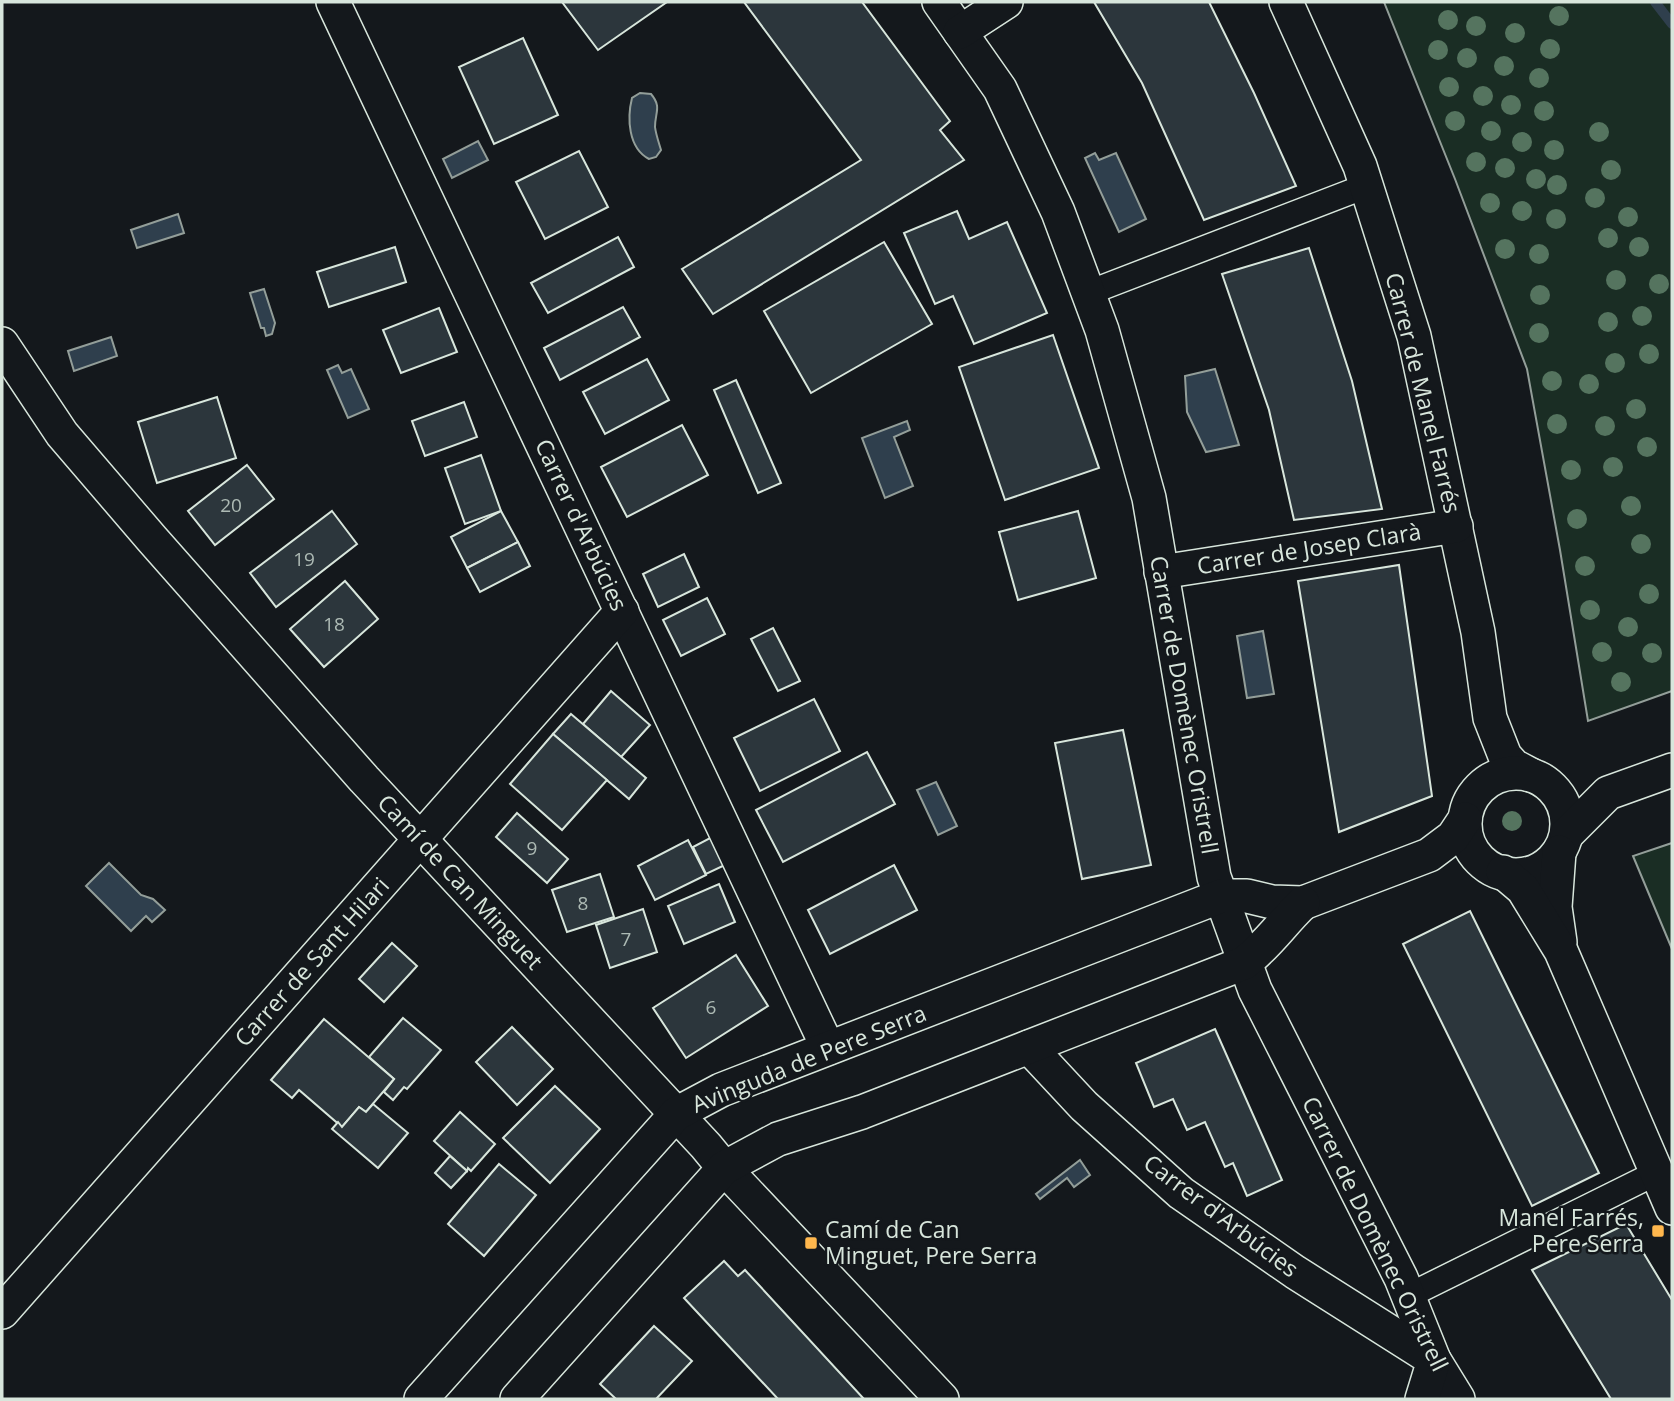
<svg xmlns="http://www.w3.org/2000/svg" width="1674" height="1401" viewBox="0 0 1674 1401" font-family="'Open Sans',sans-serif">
	<rect width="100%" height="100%" fill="#14181c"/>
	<g fill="#1a2d24" stroke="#939e99" stroke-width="2">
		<path d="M1384,2H1672V691L1588,721L1560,550L1527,369L1455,179Z"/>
		<path d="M1672,843V949L1633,856Z"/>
	</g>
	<g fill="#2f3f4d" stroke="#939e99" stroke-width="2">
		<path d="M640,93L651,94C662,107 655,112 655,127C656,135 659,143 661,150L656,157L649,159C628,148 627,118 632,98Z"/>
		<path d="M478,141L488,160L452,178L443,159Z"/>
		<path d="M1095,153L1099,160L1116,153L1146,219L1119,232L1085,158Z"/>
		<path d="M178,214L184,233L137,248L131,230Z"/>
		<path d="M264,289L275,323L272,334L266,336L264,328H261L250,293Z"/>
		<path d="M111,337L117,356L74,371L68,351Z"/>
		<path d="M338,365L342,373L351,369L369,409L348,418L327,370Z"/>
		<path d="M1215,369L1239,445L1206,452L1187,412L1185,376Z"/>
		<path d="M907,421L910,430L894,437L913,486L885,498L862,438Z"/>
		<path d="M1263,631L1274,694L1247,698L1237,636Z"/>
		<path d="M936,782L957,826L938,835L917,790Z"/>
		<path d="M109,863L141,895L153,899L165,910L152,922L146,916L131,931L86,886Z"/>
		<path d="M1080,1160L1090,1175L1074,1187L1067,1178L1040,1199L1036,1194Z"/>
	</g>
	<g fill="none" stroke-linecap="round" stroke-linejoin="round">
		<path stroke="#2f3f4d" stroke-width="10" d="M1655,2L1672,24"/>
	</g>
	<g fill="#2c363c" stroke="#d8e6dc" stroke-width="2">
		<path d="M562,2H667L598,50Z"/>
		<path d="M744,2H862L950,121L940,130L964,160L713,314L682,269L861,160Z"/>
		<path d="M1094,2H1209L1254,93L1296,186L1204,220L1142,83Z"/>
		<path d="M523,38L558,115L494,144L459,67Z"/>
		<path d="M579,151L608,207L545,239L516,182Z"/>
		<path d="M957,211L969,239L1007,222L1047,313L974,344L953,296L935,304L904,233Z"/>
		<path d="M618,237L634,267L548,313L531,283Z"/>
		<path d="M884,242L932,324L811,393L764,311Z"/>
		<path d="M395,247L406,282L329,307L317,272Z"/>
		<path d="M1309,248L1352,381L1382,509L1294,520L1269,410L1222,274Z"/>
		<path d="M623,307L640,337L560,380L544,348Z"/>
		<path d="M439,308L457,352L401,373L383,330Z"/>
		<path d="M1053,335L1099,468L1005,500L959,367Z"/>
		<path d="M647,359L669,400L605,434L583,392Z"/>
		<path d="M736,380L781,483L758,493L714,390Z"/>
		<path d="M217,397L236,458L157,483L138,422Z"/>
		<path d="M464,402L477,437L425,456L412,421Z"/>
		<path d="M682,425L708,475L627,517L601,467Z"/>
		<path d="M481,455L501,511L465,524L445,468Z"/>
		<path d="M247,465L274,499L215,545L188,511Z"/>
		<path d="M332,511L357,544L276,607L250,573Z"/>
		<path d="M501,511L518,542L467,568L451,537Z"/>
		<path d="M1078,511L1096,578L1018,600L999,532Z"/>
		<path d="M518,542L530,566L480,592L467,568Z"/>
		<path d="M684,554L699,587L658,607L643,574Z"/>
		<path d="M1399,565L1432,796L1339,832L1298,581Z"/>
		<path d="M345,581L378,619L324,667L290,629Z"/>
		<path d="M707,598L725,634L681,656L663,620Z"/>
		<path d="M773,628L800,681L778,691L751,639Z"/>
		<path d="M611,691L650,725L621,757L583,724Z"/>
		<path d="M814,699L840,751L760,791L734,738Z"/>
		<path d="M571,714L646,778L629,799L553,734Z"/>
		<path d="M1123,730L1151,865L1082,879L1055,743Z"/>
		<path d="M553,734L607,780L562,830L510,784Z"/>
		<path d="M867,752L895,804L783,862L756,810Z"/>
		<path d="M517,813L568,859L547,883L496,837Z"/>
		<path d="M712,837L727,864L706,874L693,847Z"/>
		<path d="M688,840L706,875L655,900L638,866Z"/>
		<path d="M894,865L917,910L830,954L808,910Z"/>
		<path d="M600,874L614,917L567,932L552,890Z"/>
		<path d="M719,884L735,922L684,944L668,906Z"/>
		<path d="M643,909L657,952L610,968L596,925Z"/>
		<path d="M1470,911L1599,1173L1532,1206L1403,944Z"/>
		<path d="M392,943L417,966L384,1002L359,979Z"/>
		<path d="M736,955L768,1006L686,1058L653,1008Z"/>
		<path d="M403,1018L441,1050L407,1089L404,1087L393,1100L384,1092L394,1079L369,1057Z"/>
		<path d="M324,1019L394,1079L366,1112L359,1107L342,1127L299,1090L292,1098L271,1080Z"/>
		<path d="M512,1027L553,1069L517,1105L476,1062Z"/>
		<path d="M1215,1029L1282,1180L1247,1196L1233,1163L1225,1167L1205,1122L1187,1130L1173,1099L1154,1107L1136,1063Z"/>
		<path d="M555,1086L600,1129L550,1183L503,1138Z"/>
		<path d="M373,1104L408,1133L378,1168L332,1129L338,1122L342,1127L359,1107L366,1112Z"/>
		<path d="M460,1112L495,1144L471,1171L468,1168L467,1171L434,1141Z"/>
		<path d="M450,1156L467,1171L451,1188L435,1173Z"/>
		<path d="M499,1164L536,1195L484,1256L448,1224Z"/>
		<path d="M1626,1224L1672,1300V1399H1611L1532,1270Z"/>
		<path d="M724,1261L738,1276L745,1270L864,1399H778L684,1298Z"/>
		<path d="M654,1326L692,1361L656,1399H616L600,1384Z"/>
	</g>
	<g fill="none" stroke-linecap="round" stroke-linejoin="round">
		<defs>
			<g id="pedestrian">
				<path d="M1088,293L1366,186"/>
				<path d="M1408,1296L1656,1173"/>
			</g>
			<g id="minor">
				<path d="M333,2L828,1048"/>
				<path d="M939,2L1000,89L1058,212L1102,330L1149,498L1214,877L1255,990L1401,1278L1434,1360L1458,1399"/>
				<path d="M1286,2L1360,166L1414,336L1478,632L1490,718L1505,756L1514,766L1531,775"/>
				<path d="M960,32L1006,2"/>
				<path d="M2,344L62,434L152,539L364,779L706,1146L724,1168L942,1399"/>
				<path d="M1161,572L1456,526"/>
				<circle cx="1516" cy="824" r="51"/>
				<path d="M1567,834L1608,793L1672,770"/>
				<path d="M1559,852L1555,907L1560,942"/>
				<path d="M1503,872L1523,889L1561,951L1672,1208"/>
				<path d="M1029,1047L1084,1106L1181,1193L1295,1272L1434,1360L1422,1399"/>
				<path d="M2,1312L622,611"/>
				<path d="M421,1399L676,1114L721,1090L1221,896H1247L1272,902L1303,903L1429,855L1453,837L1465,819"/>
				<path d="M517,1399L724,1168L778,1139L862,1112L1244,963C1267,946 1282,923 1303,903"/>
			</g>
		</defs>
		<use href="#pedestrian" stroke="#d8e6dc" stroke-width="27"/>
		<use href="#minor" stroke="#d8e6dc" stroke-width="36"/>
		<use href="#pedestrian" stroke="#14181c" stroke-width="24"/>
		<use href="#minor" stroke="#14181c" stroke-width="33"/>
	</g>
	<g fill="#55745f">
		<circle cx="1559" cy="16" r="10"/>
		<circle cx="1448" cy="20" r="10"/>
		<circle cx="1476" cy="26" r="10"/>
		<circle cx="1515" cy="33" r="10"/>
		<circle cx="1550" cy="49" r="10"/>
		<circle cx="1438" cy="50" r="10"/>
		<circle cx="1467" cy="58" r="10"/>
		<circle cx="1504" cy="66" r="10"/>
		<circle cx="1539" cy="78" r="10"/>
		<circle cx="1449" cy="87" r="10"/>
		<circle cx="1483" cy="96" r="10"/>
		<circle cx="1511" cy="105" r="10"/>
		<circle cx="1544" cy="111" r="10"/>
		<circle cx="1455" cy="121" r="10"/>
		<circle cx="1491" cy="131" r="10"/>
		<circle cx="1599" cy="132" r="10"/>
		<circle cx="1522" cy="142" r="10"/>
		<circle cx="1554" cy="150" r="10"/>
		<circle cx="1476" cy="162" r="10"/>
		<circle cx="1505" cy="168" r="10"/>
		<circle cx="1611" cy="170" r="10"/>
		<circle cx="1536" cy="179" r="10"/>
		<circle cx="1557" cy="185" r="10"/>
		<circle cx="1595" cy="198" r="10"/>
		<circle cx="1490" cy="203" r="10"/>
		<circle cx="1522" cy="211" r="10"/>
		<circle cx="1628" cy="217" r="10"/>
		<circle cx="1556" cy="219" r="10"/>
		<circle cx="1608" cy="238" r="10"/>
		<circle cx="1639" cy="247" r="10"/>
		<circle cx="1505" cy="249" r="10"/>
		<circle cx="1539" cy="254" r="10"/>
		<circle cx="1616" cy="280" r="10"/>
		<circle cx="1659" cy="284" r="10"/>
		<circle cx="1540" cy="295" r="10"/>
		<circle cx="1642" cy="316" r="10"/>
		<circle cx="1608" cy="322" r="10"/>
		<circle cx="1539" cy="333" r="10"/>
		<circle cx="1649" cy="354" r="10"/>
		<circle cx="1615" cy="363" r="10"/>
		<circle cx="1552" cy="381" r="10"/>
		<circle cx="1589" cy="384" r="10"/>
		<circle cx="1636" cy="409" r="10"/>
		<circle cx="1557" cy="424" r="10"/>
		<circle cx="1605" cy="426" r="10"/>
		<circle cx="1647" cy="447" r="10"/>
		<circle cx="1613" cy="467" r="10"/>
		<circle cx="1571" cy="470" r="10"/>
		<circle cx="1631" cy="506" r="10"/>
		<circle cx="1577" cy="519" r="10"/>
		<circle cx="1641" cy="544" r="10"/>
		<circle cx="1585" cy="566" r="10"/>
		<circle cx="1649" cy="594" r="10"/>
		<circle cx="1590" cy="610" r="10"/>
		<circle cx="1628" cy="627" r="10"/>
		<circle cx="1602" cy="652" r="10"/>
		<circle cx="1652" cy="653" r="10"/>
		<circle cx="1621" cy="682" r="10"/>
		<circle cx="1512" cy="821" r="10"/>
	</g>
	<g fill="#ffb74d" stroke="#14181c" stroke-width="2.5">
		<rect x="1651" y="1224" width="14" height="14" rx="3.5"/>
		<rect x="804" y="1236" width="14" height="14" rx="3.5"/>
	</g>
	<g text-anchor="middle" stroke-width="5" stroke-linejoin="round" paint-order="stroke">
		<g font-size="19" fill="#adbab4">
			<text x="231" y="512">20</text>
			<text x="304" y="566">19</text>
			<text x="334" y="631">18</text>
			<text x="532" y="855">9</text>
			<text x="583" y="910">8</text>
			<text x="626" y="946">7</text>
			<text x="711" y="1014">6</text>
		</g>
		<g font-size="23" fill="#d8e6dc" stroke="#14181c">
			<text transform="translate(1423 393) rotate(76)" y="8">Carrer de Manel Farrés</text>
			<text transform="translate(581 525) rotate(65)" y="8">Carrer d'Arbúcies</text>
			<text transform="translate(1309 549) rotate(-9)" y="8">Carrer de Josep Clarà</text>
			<text transform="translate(1184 705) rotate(80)" y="8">Carrer de Domènec Oristrell</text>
			<text transform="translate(460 882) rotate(47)" y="8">Camí de Can Minguet</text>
			<text transform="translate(312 962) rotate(-48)" y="8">Carrer de Sant Hilari</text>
			<text transform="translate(809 1059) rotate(-22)" y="8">Avinguda de Pere Serra</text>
			<text transform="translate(1221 1216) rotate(37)" y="8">Carrer d'Arbúcies</text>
			<text transform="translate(1375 1234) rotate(64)" y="8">Carrer de Domènec Oristrell</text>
		</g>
		<g font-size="23" fill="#d8e6dc" stroke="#14181c" text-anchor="end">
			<text x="1644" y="1226">Manel Farrés,<tspan x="1644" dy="26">Pere Serra</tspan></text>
			<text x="825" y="1238" text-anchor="start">Camí de Can<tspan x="825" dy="26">Minguet, Pere Serra</tspan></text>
		</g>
	</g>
	<rect width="1674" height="1401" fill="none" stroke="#d8e6dc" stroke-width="7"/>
</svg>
